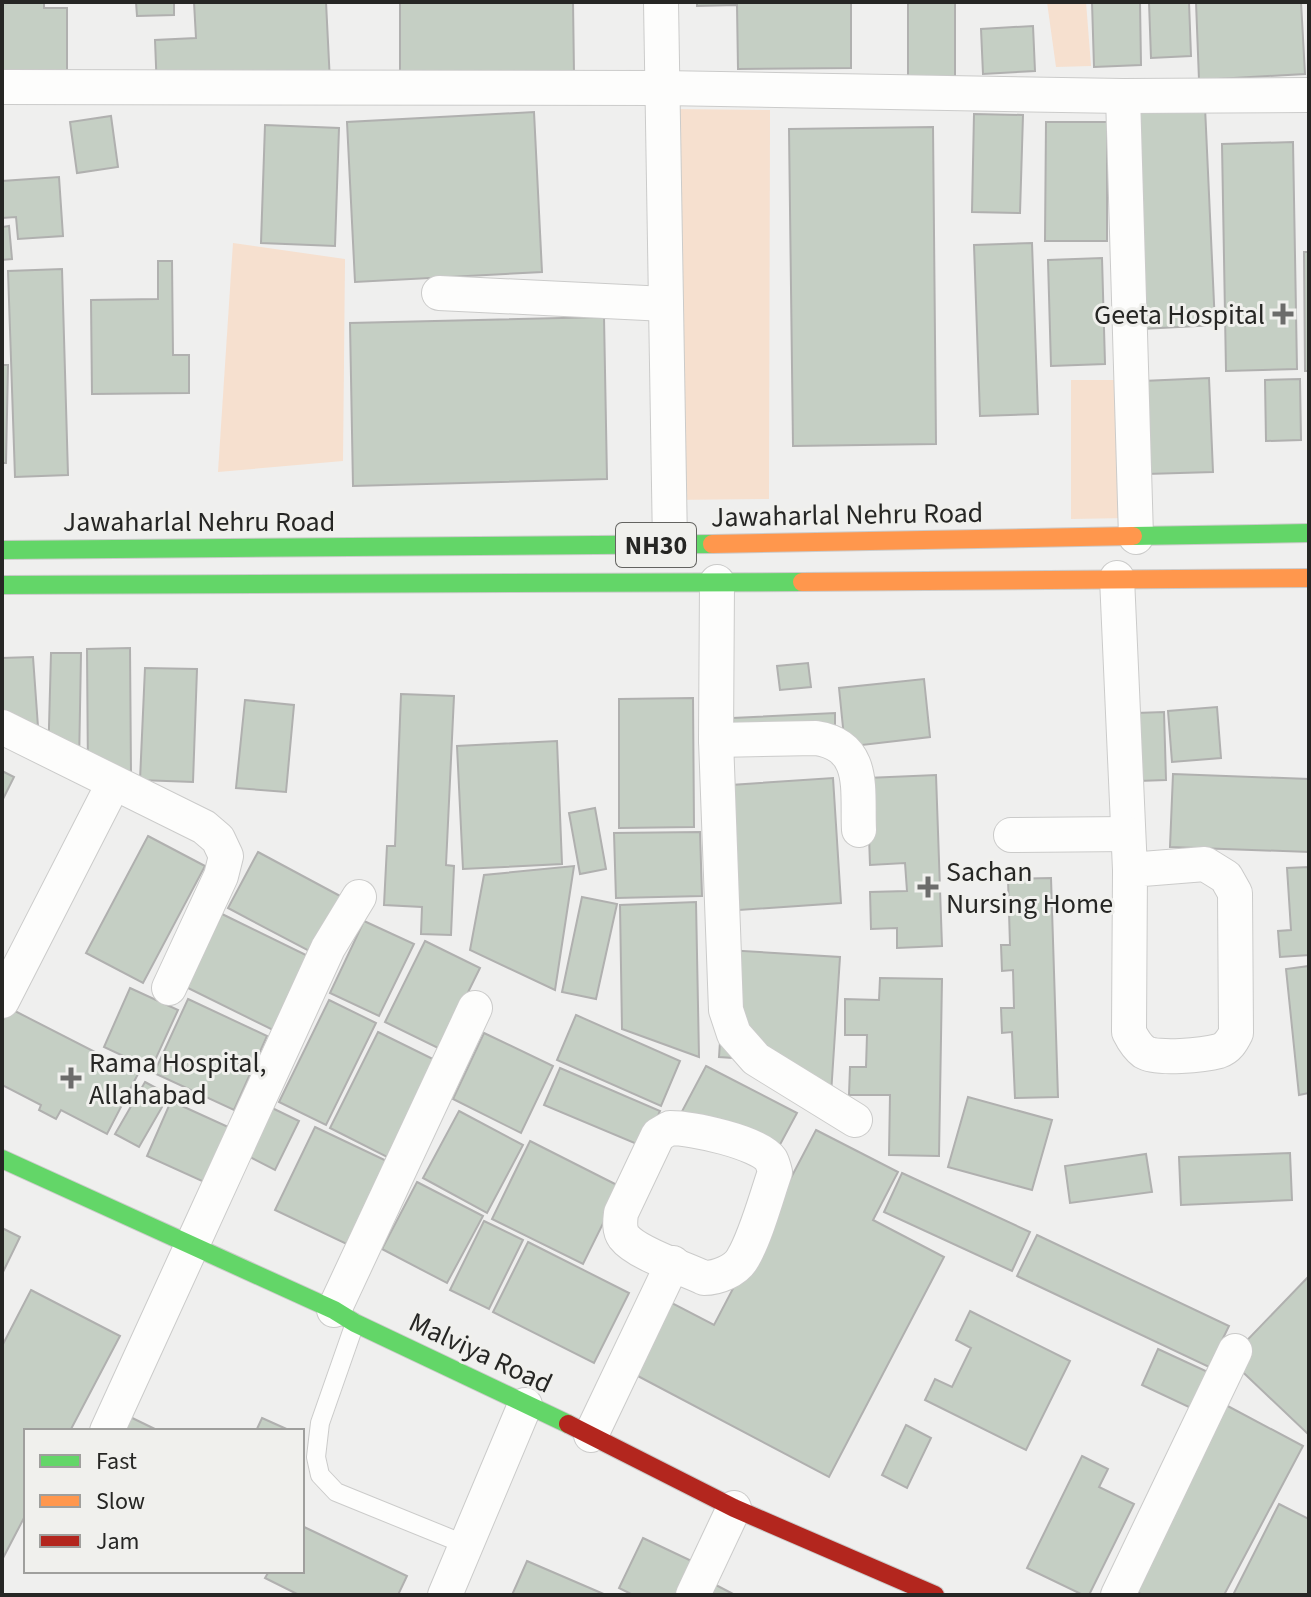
<svg xmlns="http://www.w3.org/2000/svg" width="1311" height="1597" viewBox="0 0 1311 1597" font-family="'Source Sans 3',sans-serif">
	<rect width="100%" height="100%" fill="#efefee"/>
	<g fill="#f6e0cf">
		<path d="M1047,2H1086L1091,66L1056,67Z"/>
		<path d="M671,109L770,110L769,499L671,500Z"/>
		<path d="M233,243L345,259L343,461L218,472Z"/>
		<path d="M1071,380H1128V518L1071,519Z"/>
	</g>
	<g fill="#c5cfc4" stroke="#b0b0af" stroke-width="2">
		<path d="M2,2H44V8H67V74H2Z"/>
		<path d="M136,2H174V15L137,16Z"/>
		<path d="M194,2H326L330,82L157,91L155,40L196,38Z"/>
		<path d="M400,2H573L574,74L400,77Z"/>
		<path d="M697,2H851V68L738,69L737,5L697,6Z"/>
		<rect x="908" y="2" width="47" height="74"/>
		<path d="M1092,2H1140L1141,65L1094,67Z"/>
		<path d="M1149,2H1189L1191,56L1151,58Z"/>
		<path d="M1196,2H1301L1305,74L1199,80Z"/>
		<path d="M1033,26L1035,71L983,74L981,29Z"/>
		<path d="M1205,107L1215,325L1143,329L1133,110Z"/>
		<path d="M534,112L542,272L355,282L347,122Z"/>
		<path d="M974,114L1023,115L1020,213L972,212Z"/>
		<path d="M111,116L118,167L77,173L70,122Z"/>
		<path d="M1046,122H1107V241H1045Z"/>
		<path d="M265,125L339,128L335,246L261,243Z"/>
		<path d="M933,127L936,444L793,446L789,129Z"/>
		<path d="M1293,142L1297,369L1226,371L1222,144Z"/>
		<path d="M59,177L63,236L18,239L16,217L2,218V181Z"/>
		<path d="M9,226L12,259L2,260V227Z"/>
		<path d="M1032,243L1038,414L980,416L974,245Z"/>
		<path d="M1304,252H1309V371H1305Z"/>
		<path d="M1102,258L1105,364L1051,366L1048,260Z"/>
		<path d="M158,261H172L173,355H189V393L92,394L91,300L158,299Z"/>
		<path d="M62,269L68,475L15,477L8,271Z"/>
		<path d="M604,317L607,479L353,486L350,323Z"/>
		<path d="M2,365H8L6,463H2Z"/>
		<path d="M1209,378L1213,472L1147,474L1143,381Z"/>
		<path d="M1300,379L1301,440L1266,441L1265,380Z"/>
		<path d="M130,648L131,775L88,776L87,649Z"/>
		<path d="M51,653H81L79,765L48,764Z"/>
		<path d="M33,657L40,755L2,738V658Z"/>
		<path d="M808,663L811,687L780,690L777,666Z"/>
		<path d="M145,668L197,669L193,782L140,780Z"/>
		<path d="M924,679L930,737L845,747L839,688Z"/>
		<path d="M401,694L454,696L446,865L454,866L451,935L421,934L422,907L384,905L387,846H395Z"/>
		<path d="M693,698L694,827L619,828V699Z"/>
		<path d="M245,700L294,705L286,792L236,788Z"/>
		<path d="M1217,707L1221,758L1172,762L1168,711Z"/>
		<path d="M1164,712L1166,780L1138,781L1136,713Z"/>
		<path d="M835,713V746L734,750L733,718Z"/>
		<path d="M557,741L562,864L463,869L457,746Z"/>
		<path d="M2,771L14,777L2,801Z"/>
		<path d="M1173,774L1309,779V852L1170,847Z"/>
		<path d="M936,775L942,946L897,948V928L871,929L870,892L907,891L905,863L870,865L867,778Z"/>
		<path d="M833,778L841,903L739,910L731,785Z"/>
		<path d="M595,808L606,869L580,874L569,813Z"/>
		<path d="M700,832L702,896L616,898L614,833Z"/>
		<path d="M148,836L205,866L143,983L86,953Z"/>
		<path d="M258,852L342,897L313,953L228,908Z"/>
		<path d="M574,866L555,990L470,950L484,875Z"/>
		<path d="M1309,867V955L1280,957L1278,931L1291,930L1287,868Z"/>
		<path d="M1051,878L1058,1097L1015,1098L1012,1032L1002,1033L1001,1008H1014L1013,970L1002,971L1001,945H1010L1008,879Z"/>
		<path d="M582,897L617,904L596,999L562,992Z"/>
		<path d="M696,902L699,1057L622,1029L620,905Z"/>
		<path d="M222,914L310,957L273,1030L186,987Z"/>
		<path d="M364,921L414,944L379,1016L330,993Z"/>
		<path d="M425,941L480,968L440,1049L385,1022Z"/>
		<path d="M726,950L840,957L831,1094L779,1061L719,1057Z"/>
		<path d="M1309,966V1093L1299,1095L1286,969Z"/>
		<path d="M880,978L942,979L939,1156L889,1155L890,1095H849L850,1067H866L867,1035H845V999L879,1000Z"/>
		<path d="M130,988L178,1010L151,1069L104,1047Z"/>
		<path d="M188,999L267,1036L234,1110L154,1073Z"/>
		<path d="M329,1000L376,1023L326,1125L279,1102Z"/>
		<path d="M9,1008L138,1074L107,1134L61,1110L56,1119L39,1110L41,1105L2,1085V1022Z"/>
		<path d="M576,1015L680,1061L661,1106L557,1060Z"/>
		<path d="M378,1032L443,1064L395,1161L330,1128Z"/>
		<path d="M484,1033L553,1066L521,1133L453,1099Z"/>
		<path d="M706,1066L797,1113L769,1165L679,1117Z"/>
		<path d="M560,1068L660,1111L644,1147L544,1105Z"/>
		<path d="M145,1082L169,1095L139,1147L115,1134Z"/>
		<path d="M968,1097L1052,1120L1032,1190L948,1167Z"/>
		<path d="M171,1101L237,1131L213,1186L147,1156Z"/>
		<path d="M268,1106L299,1121L275,1170L244,1154Z"/>
		<path d="M459,1111L523,1145L487,1213L423,1178Z"/>
		<path d="M315,1127L393,1164L353,1247L275,1210Z"/>
		<path d="M816,1130L898,1172L873,1220L944,1257L829,1477L634,1374L672,1303L714,1325Z"/>
		<path d="M530,1141L621,1187L583,1264L492,1219Z"/>
		<path d="M1290,1153L1292,1200L1181,1205L1179,1157Z"/>
		<path d="M1146,1154L1152,1192L1070,1203L1065,1166Z"/>
		<path d="M902,1173L1030,1232L1012,1271L884,1212Z"/>
		<path d="M417,1182L483,1216L447,1283L382,1249Z"/>
		<path d="M484,1221L523,1240L489,1309L450,1290Z"/>
		<path d="M2,1228L20,1237L2,1274Z"/>
		<path d="M1037,1235L1229,1326L1209,1367L1017,1276Z"/>
		<path d="M528,1242L629,1293L594,1363L493,1312Z"/>
		<path d="M1309,1276V1435L1229,1359Z"/>
		<path d="M31,1290L120,1336L70,1431H26V1514L2,1560V1346Z"/>
		<path d="M970,1311L1070,1361L1026,1450L925,1400L935,1379L952,1387L971,1348L956,1340Z"/>
		<path d="M1158,1349L1210,1373L1193,1409L1142,1385Z"/>
		<path d="M1222,1403L1303,1446L1224,1595H1143L1125,1585Z"/>
		<path d="M124,1414L159,1431H115Z"/>
		<path d="M262,1418L291,1431H256Z"/>
		<path d="M906,1425L931,1438L907,1488L882,1475Z"/>
		<path d="M1082,1456L1108,1469L1099,1487L1134,1504L1089,1595H1083L1027,1568Z"/>
		<path d="M1279,1504L1309,1519V1595H1233Z"/>
		<path d="M302,1526L407,1576L398,1595H299L265,1578L269,1571H302Z"/>
		<path d="M643,1538L700,1565L685,1595H633L619,1588Z"/>
		<path d="M527,1561L606,1595H512Z"/>
		<path d="M712,1583L735,1595H706Z"/>
	</g>
	<g fill="none" stroke-linecap="round" stroke-linejoin="round">
		<defs>
			<path id="lane" d="M355,1323L320,1423L316,1457L320,1475L336,1492L464,1544"/>
			<g id="street">
				<path d="M661,2L670,545"/>
				<path d="M2,87L662,88L1123,96L1309,95"/>
				<path d="M1123,96L1136,537"/>
				<path d="M439,293L666,304"/>
				<path d="M1117,578L1130,870L1129,1032C1133,1040 1137,1047 1144,1052C1157,1060 1204,1055 1219,1051C1228,1048 1232,1041 1236,1033L1235,893L1226,877L1205,864L1130,870"/>
				<path d="M717,582L716,740L726,1010L734,1034L756,1059L855,1120"/>
				<path d="M2,727L204,827L218,839L226,856L221,876L169,988"/>
				<path d="M716,740L816,738C867,746 857,790 859,830"/>
				<path d="M1011,835L1128,834"/>
				<path d="M2,1001L106,798"/>
				<path d="M670,1128C691,1128 759,1142 771,1160C773,1164 774,1168 775,1172C766,1198 756,1236 743,1258C736,1271 717,1278 704,1278C684,1268 637,1254 624,1237C619,1230 620,1221 621,1213L658,1135Z"/>
				<path d="M334,1310L475,1008"/>
				<path d="M107,1431L328,948L359,897"/>
				<path d="M591,1435L673,1263"/>
				<path d="M445,1595L525,1405"/>
				<path d="M693,1595L734,1508"/>
				<path d="M1118,1595L1235,1351"/>
			</g>
			<g id="fast">
				<path d="M1133,536L1309,533"/>
				<path d="M2,550L712,544"/>
				<path d="M2,585L802,582"/>
				<path d="M2,1159L334,1310L355,1323L568,1424"/>
			</g>
			<g id="slow">
				<path d="M712,544L1133,536"/>
				<path d="M802,582L1309,578"/>
			</g>
			<path id="jam" d="M568,1424L734,1508L935,1595"/>
		</defs>
		<use href="#lane" stroke="#cbcbca" stroke-width="20"/>
		<use href="#street" stroke="#cbcbca" stroke-width="36"/>
		<use href="#fast" stroke="#cbcbca" stroke-width="20"/>
		<use href="#slow" stroke="#cbcbca" stroke-width="20"/>
		<use href="#jam" stroke="#cbcbca" stroke-width="20"/>
		<use href="#lane" stroke="#fdfdfc" stroke-width="18"/>
		<use href="#street" stroke="#fdfdfc" stroke-width="34"/>
		<use href="#fast" stroke="#63d668" stroke-width="18"/>
		<use href="#slow" stroke="#ff974d" stroke-width="18"/>
		<use href="#jam" stroke="#b3261e" stroke-width="18"/>
	</g>
	<g fill="#6c6c6b" stroke="#f0f0ed" stroke-width="3">
		<path d="M1279 302h8v8h8v8h-8v8h-8v-8h-8v-8h8z"/>
		<path d="M924 875h8v8h8v8h-8v8h-8v-8h-8v-8h8z"/>
		<path d="M67 1066h8v8h8v8h-8v8h-8v-8h-8v-8h8z"/>
	</g>
	<g text-anchor="middle" stroke-width="6" stroke-linejoin="round" paint-order="stroke">
		<rect fill="#f0f0ed" stroke="#636360" stroke-width="2" x="616" y="523" width="80" height="44" rx="6"/>
		<g font-size="26" font-weight="bold" fill="#262624">
			<text x="656" y="554">NH30</text>
		</g>
		<g font-size="28" fill="#262624" stroke="#f0f0ed" text-anchor="start">
			<text x="1265" y="324" text-anchor="end">Geeta Hospital</text>
			<text x="946" y="881">Sachan<tspan x="946" dy="32">Nursing Home</tspan></text>
			<text x="89" y="1072">Rama Hospital,<tspan x="89" dy="32">Allahabad</tspan></text>
		</g>
		<g font-size="28" fill="#262624" stroke="#f0f0ed">
			<text transform="translate(847 514) rotate(-1)" y="10">Jawaharlal Nehru Road</text>
			<text x="199" y="531">Jawaharlal Nehru Road</text>
			<text transform="translate(481 1352) rotate(25)" y="10">Malviya Road</text>
		</g>
	</g>
	<rect width="1311" height="1597" fill="none" stroke="#262624" stroke-width="8"/>
	<rect x="24" y="1429" width="280" height="144" fill="#f0f0ed" stroke="#9f9f9d" stroke-width="2"/>
	<rect x="40" y="1455" width="40" height="12" fill="#63d668" stroke="#9f9f9d" stroke-width="2"/>
	<text x="96" y="1469" font-size="24" fill="#262624">Fast</text>
	<rect x="40" y="1495" width="40" height="12" fill="#ff974d" stroke="#9f9f9d" stroke-width="2"/>
	<text x="96" y="1509" font-size="24" fill="#262624">Slow</text>
	<rect x="40" y="1535" width="40" height="12" fill="#b3261e" stroke="#9f9f9d" stroke-width="2"/>
	<text x="96" y="1549" font-size="24" fill="#262624">Jam</text>
</svg>
